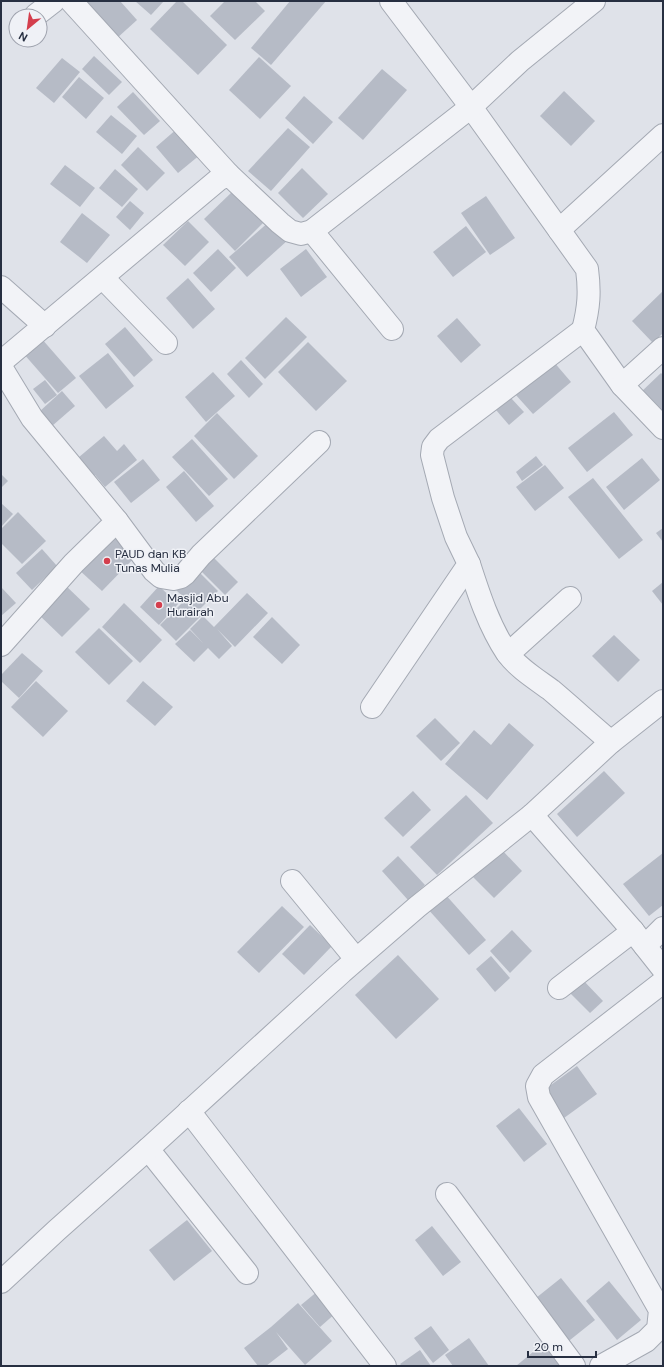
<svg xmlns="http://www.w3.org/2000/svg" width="664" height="1367" viewBox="0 0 664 1367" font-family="'DM Sans',sans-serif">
	<rect width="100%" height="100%" fill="#dfe2e9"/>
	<g fill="#b6bbc6">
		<path d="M83,1H120L137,20L116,39Z"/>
		<path d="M135,1H164L151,15Z"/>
		<path d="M177,1H182L227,45L198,75L150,29Z"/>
		<path d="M225,1H255L265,11L235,40L210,16Z"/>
		<path d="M290,1H326L271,65L251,48Z"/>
		<path d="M94,56L122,82L109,95L82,69Z"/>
		<path d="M259,57L291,86L260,119L229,90Z"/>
		<path d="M62,58L80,72L54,103L36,88Z"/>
		<path d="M382,69L407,90L363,140L338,118Z"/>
		<path d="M79,77L104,98L86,119L62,97Z"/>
		<path d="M564,91L595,121L571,146L540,116Z"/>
		<path d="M133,92L160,121L144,135L117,107Z"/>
		<path d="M304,96L333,122L313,144L285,118Z"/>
		<path d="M111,115L137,136L122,154L96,132Z"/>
		<path d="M178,128L201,154L178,173L156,147Z"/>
		<path d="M288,128L310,147L271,191L248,171Z"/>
		<path d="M138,147L165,173L147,191L121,165Z"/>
		<path d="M65,165L95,188L80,207L50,184Z"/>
		<path d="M302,168L328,194L303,218L278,193Z"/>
		<path d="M115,169L138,189L122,207L99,188Z"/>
		<path d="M232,192L263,223L235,251L204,219Z"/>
		<path d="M486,196L515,238L490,255L461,213Z"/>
		<path d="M130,201L144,213L130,230L116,217Z"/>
		<path d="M82,213L110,235L87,263L60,242Z"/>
		<path d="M188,221L209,242L185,266L163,245Z"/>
		<path d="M270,221L288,240L247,277L229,257Z"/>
		<path d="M466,226L486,252L453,277L433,252Z"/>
		<path d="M218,249L236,268L211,292L193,273Z"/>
		<path d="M306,249L327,277L301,297L280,269Z"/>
		<path d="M188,278L215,309L193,329L166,298Z"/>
		<path d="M663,291V333L653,343L632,321Z"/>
		<path d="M286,317L307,337L265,379L245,358Z"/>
		<path d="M457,318L481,345L461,363L437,336Z"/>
		<path d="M125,327L153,360L134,377L105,344Z"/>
		<path d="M41,338L76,378L58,393L23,353Z"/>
		<path d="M308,342L347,381L316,411L278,372Z"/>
		<path d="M108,353L134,386L106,409L79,376Z"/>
		<path d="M241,360L263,384L249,398L227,374Z"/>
		<path d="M553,361L571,382L533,414L515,394Z"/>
		<path d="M213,372L235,396L206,422L185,397Z"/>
		<path d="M661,373L663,375V419L639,394Z"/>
		<path d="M45,380L57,395L45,404L33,389Z"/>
		<path d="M62,391L75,406L52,426L39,412Z"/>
		<path d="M510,397L524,412L509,425L496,410Z"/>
		<path d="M614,412L633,435L587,472L568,448Z"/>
		<path d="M217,413L258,456L234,479L194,436Z"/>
		<path d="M104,436L117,451L124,444L137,460L105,487L95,475L87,482L72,463Z"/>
		<path d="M192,439L228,479L209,496L172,457Z"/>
		<path d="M536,456L543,465L522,481L516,472Z"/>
		<path d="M642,458L660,480L624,510L606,487Z"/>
		<path d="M143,459L160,480L131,503L114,482Z"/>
		<path d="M545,465L564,488L535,511L516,487Z"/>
		<path d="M184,471L214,506L196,522L166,487Z"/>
		<path d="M1,474L8,481L1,488Z"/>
		<path d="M593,478L643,540L619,559L568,497Z"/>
		<path d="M1,503L13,514L1,527Z"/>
		<path d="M18,512L46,541L22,564L1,543V529Z"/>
		<path d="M663,528V542L656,533Z"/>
		<path d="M113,532L137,555L102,591L77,568Z"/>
		<path d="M42,549L57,566L32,590L16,573Z"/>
		<path d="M209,553L238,582L225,595L196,566Z"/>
		<path d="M195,568L218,591L198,611L175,589Z"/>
		<path d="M663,582V605L652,591Z"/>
		<path d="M64,584L90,609L62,637L36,612Z"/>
		<path d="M159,586L178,604L159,625L140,607Z"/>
		<path d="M1,587L16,603L1,616Z"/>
		<path d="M247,593L268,613L235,647L217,629L232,646L219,659L208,648L194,662L175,644L190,630L203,643L190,629L203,616L214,627Z"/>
		<path d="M185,600L201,616L176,641L160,625Z"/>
		<path d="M124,603L162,640L140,663L102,627Z"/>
		<path d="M272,617L300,645L282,664L253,637Z"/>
		<path d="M99,628L133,661L109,685L75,652Z"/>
		<path d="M614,635L640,660L618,682L592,656Z"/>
		<path d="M22,653L43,671L19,698L1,681V675Z"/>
		<path d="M36,681L68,711L43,737L11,707Z"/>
		<path d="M143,681L173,707L155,726L126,701Z"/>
		<path d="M435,718L460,743L441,761L416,736Z"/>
		<path d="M509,723L534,745L487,800L445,764L474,730L491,745Z"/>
		<path d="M604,771L625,793L577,837L557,814Z"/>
		<path d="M413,791L431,810L403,837L384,818Z"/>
		<path d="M466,795L493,823L437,875L410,847Z"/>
		<path d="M502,850L522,871L494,898L473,877Z"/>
		<path d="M663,853V905L649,916L623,884Z"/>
		<path d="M398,856L425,885L408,900L382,871Z"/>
		<path d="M444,893L486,940L469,955L427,908Z"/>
		<path d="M282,906L304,927L259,973L237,952Z"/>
		<path d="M310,925L332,946L304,975L282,954Z"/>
		<path d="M512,930L532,951L510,973L490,951Z"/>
		<path d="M398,955L439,999L396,1039L355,995Z"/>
		<path d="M491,956L510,978L495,992L476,969Z"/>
		<path d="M581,978L603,1001L590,1013L568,991Z"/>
		<path d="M577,1066L597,1094L564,1118L544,1090Z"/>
		<path d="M519,1108L547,1144L524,1162L496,1126Z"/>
		<path d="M187,1220L212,1251L174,1281L149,1250Z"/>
		<path d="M432,1226L461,1262L443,1276L415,1240Z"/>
		<path d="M561,1278L595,1320L565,1344L531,1302Z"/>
		<path d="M609,1281L641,1320L617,1340L586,1301Z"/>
		<path d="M318,1291L337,1312L320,1327L301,1305Z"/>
		<path d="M298,1303L332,1341L305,1365L276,1332L288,1349L266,1366H258L244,1348L271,1327Z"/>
		<path d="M431,1326L449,1350L433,1363L414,1338Z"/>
		<path d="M469,1338L489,1366H453L445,1355Z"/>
		<path d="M544,1343L564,1366H516Z"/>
		<path d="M420,1350L431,1366H402L400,1364Z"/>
	</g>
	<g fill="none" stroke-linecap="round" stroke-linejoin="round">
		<defs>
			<g id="minor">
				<path d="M71,1L228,174"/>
				<path d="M391,1L471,107L587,269C590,292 589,307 583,330L622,385"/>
				<path d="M36,15L54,1"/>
				<path d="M559,230L663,135"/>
				<path d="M312,231L392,329"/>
				<path d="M103,278L166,343"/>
				<path d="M1,287L45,326"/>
				<path d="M663,348L622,385L663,428"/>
				<path d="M1,362L218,180L228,174L280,223L290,231L301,234L312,231L471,107L520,61L594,1"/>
				<path d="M1,367L32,418L117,521L74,563L1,645"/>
				<path d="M117,521L154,571L161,577L173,579L181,577L185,574L201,555L319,442"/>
				<path d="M469,564C479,595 489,626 507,653C518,668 536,679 551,690C571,707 591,725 611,742"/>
				<path d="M508,654L570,598"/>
				<path d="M372,707L469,564L456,537L443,498L432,455L433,447L439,439L583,330"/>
				<path d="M532,815L633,931L663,969"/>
				<path d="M292,881L356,959"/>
				<path d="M645,946L663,928"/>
				<path d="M559,988L633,931"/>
				<path d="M189,1111L385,1366"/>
				<path d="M148,1149L247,1273"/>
				<path d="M447,1194L574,1366"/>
				<path d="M1,1282L57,1230L148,1149L342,972L417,907L532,815L611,742L663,701"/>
				<path d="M601,1366L646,1341L658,1329L660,1310L539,1097L537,1086L543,1075L663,982"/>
			</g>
		</defs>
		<use href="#minor" stroke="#a4a9b3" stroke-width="24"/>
		<use href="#minor" stroke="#f2f3f7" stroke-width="22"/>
	</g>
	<g fill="#d43e4d" stroke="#eff1f6" stroke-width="1.5">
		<circle cx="107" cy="561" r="4"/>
		<circle cx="159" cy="605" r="4"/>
	</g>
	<g text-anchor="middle" stroke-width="3" stroke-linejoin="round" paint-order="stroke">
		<g font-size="12" fill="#272f41" stroke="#eff1f6" text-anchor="start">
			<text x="115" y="558">PAUD dan KB<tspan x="115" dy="14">Tunas Mulia</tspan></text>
			<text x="167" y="602">Masjid Abu<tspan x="167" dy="14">Hurairah</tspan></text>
		</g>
	</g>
	<rect width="664" height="1367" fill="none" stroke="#272f41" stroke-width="4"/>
	<g transform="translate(28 28) rotate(209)"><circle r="19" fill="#eff1f6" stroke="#9fa3ae"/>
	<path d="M0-3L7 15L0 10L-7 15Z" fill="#d43e4d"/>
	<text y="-6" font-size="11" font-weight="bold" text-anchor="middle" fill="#272f41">N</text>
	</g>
	<path d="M528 1351v6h68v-6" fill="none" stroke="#272f41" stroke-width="2"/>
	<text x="534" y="1351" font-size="12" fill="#272f41" stroke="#eff1f6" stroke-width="3" paint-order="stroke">20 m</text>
</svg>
